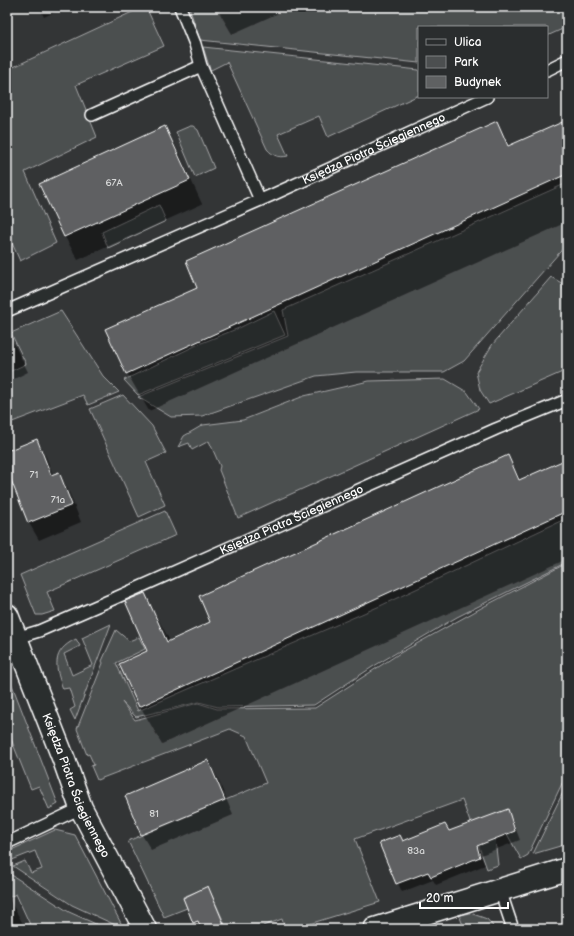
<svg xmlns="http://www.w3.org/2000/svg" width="574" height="936" viewBox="0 0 574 936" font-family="'Balsamiq Sans',sans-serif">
	<rect width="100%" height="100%" fill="#333536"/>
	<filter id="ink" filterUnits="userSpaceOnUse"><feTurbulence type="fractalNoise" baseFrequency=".025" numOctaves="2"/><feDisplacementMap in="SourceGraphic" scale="8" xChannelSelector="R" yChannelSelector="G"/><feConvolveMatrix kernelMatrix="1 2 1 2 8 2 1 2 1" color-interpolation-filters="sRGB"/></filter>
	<g filter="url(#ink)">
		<g fill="#4c4f50" stroke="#a6a7a8">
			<path d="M143,7H146L164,46L76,85L97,137L25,172L56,243L20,261L7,232V70Z"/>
			<path d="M189,7H567V27L547,36V27H419V63L200,40Z"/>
			<path d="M203,47L419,70V95L328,137L319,116L278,134L288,156C279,158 273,156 267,149L227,62L209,71L210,69Z"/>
			<path d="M190,126H193L198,130L214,168L195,177L176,132Z"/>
			<path d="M567,183V244L464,361L444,372H356L316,376L202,416L171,417L138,397L288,336L283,310Z"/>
			<path d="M159,205L166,221L108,248L102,232Z"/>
			<path d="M551,277L565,285L563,288L567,297V370L489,404L480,390L476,372L492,345Z"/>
			<path d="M61,311L103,376L119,392L88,405L83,395L7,424V373L26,364L11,333Z"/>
			<path d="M274,311L285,335L138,395L124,380L199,344L239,328Z"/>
			<path d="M445,379L467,392L479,409L238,518L219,470L220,466L209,441L192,450L189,443L178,447L184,436L203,425L243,420L304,396L369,381Z"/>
			<path d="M123,395L152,426L166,453L146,462L165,505L139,517L90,409Z"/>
			<path d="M165,511L176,535L47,592L55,611L42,615H36L20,575Z"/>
			<path d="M567,518V562L457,617L374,666L314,705L218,707L199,702L136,717L122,702L135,720L198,703L217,709L315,708L400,653L483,607L567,563V773L528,855L521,859L507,834L515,831L508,810L495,839L498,865L487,869L462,800L355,839L380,902L293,929H285L282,919L263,926V929H227L208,887L183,897L187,908L164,917L128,841L266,783L246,736L230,729L97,780L91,766L94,765L89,754L87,755L77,729L103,663L102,661L116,630L129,641L139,637L145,649L116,663L138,711L380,606Z"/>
			<path d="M111,624L75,720L70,710L75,707L69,688L63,689C55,667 51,651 76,639L80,646L64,654L72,675L93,665L82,638Z"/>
			<path d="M7,672L58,804L49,809L39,786L31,789L7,729Z"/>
			<path d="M567,784V844L533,854Z"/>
			<path d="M55,830L75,835L124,929L72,905L13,866L25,861L31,873L42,869L35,851L7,862V852Z"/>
			<path d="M7,872L69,912L107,929H32L16,894L7,898Z"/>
			<path d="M470,913L487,919L493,926L484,929H452L463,925L459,915Z"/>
		</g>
		<g fill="#0007">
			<path d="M39,7H65L44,17Z"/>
			<path d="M216,7H292L232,34Z"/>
			<path d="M567,121V222L149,411L127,373L198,288L496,122L510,146Z"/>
			<path d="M165,128L178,151L202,204L78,260L65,237Z"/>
			<path d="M11,338L28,372L10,381L7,376V340Z"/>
			<path d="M36,440L46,457L53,475L58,473L68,490L81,522L39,540L29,523L7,468V452Z"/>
			<path d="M507,456L521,480L567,460V559L162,744L140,706L148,651L144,594L170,641L211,622Z"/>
			<path d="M208,762L217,777L233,815L151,850L142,835L126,797Z"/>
			<path d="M507,811L512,819L520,840L481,855L485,865L436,885L433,880L402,892L380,844L403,842L449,832Z"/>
			<path d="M208,888L226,927L220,929H198L184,898Z"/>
			<path d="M9,899L26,929H7V900Z"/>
		</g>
		<g fill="#5f6162" stroke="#fff">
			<path d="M567,120V174L126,374L105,329L197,288L186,261L497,121L508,146Z"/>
			<path d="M165,126L190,180L64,237L39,184Z"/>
			<path d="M37,439L51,475L59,472L72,505L28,523L7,470V451Z"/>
			<path d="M508,455L519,480L567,459V511L139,707L119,664L147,651L125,601L145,593L167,642L210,622L199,596Z"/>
			<path d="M208,760L225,800L141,835L125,796Z"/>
			<path d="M508,809L515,831L477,846L480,857L431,877L428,872L396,884L379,843L400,835L403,841L445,824L449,831Z"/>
			<path d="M208,886L226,929H201L198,921L193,923L183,898Z"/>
		</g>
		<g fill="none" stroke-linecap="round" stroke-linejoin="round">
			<defs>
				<g id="lane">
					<path d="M180,7L195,44L201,66L260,200"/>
					<path d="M547,70L567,60"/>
					<path d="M92,115L201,66"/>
					<path id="s1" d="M7,311L272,195L487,97"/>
					<path id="s2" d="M16,638L39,631L113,599L496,429L567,400"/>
					<path d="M7,843L81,808"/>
					<path d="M500,890L513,929"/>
				</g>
				<g id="street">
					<path id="s3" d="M7,615L64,760L81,808L145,929"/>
					<path d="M375,929L567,869"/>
				</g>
			</defs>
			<use href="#lane" stroke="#fff" stroke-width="14"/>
			<use href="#street" stroke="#fff" stroke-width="25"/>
			<use href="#lane" stroke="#2a2d2e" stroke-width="11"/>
			<use href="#street" stroke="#2a2d2e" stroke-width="22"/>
		</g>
	</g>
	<g text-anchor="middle" stroke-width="3" stroke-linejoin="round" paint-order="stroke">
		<g font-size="10" fill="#d7d8d8">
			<text x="114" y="186">67A</text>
			<text x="34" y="478">71</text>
			<text x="58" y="503">71a</text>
			<text x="154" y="817">81</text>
			<text x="416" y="854">83a</text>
		</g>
		<g font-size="12" fill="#fff" stroke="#2a2d2e">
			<text dy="4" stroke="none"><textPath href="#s1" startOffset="401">Księdza Piotra Ściegiennego</textPath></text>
			<text dy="4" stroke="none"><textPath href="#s2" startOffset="300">Księdza Piotra Ściegiennego</textPath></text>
			<text dy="4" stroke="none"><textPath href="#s3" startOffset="184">Księdza Piotra Ściegiennego</textPath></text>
		</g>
	</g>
	<rect width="574" height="936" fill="none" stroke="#2a2d2e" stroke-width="24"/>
	<rect x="12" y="12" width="550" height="912" fill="none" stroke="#fff" stroke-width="1.5" filter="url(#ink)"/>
	<rect x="418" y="26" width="130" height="72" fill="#2a2d2e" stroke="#7f8182"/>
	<rect x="426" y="39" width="20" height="6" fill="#2a2d2e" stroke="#7f8182"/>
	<text x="454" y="46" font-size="12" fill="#ffffff">Ulica</text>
	<rect x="426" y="56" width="20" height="12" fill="#4c4f50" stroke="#7f8182"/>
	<text x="454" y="66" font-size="12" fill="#ffffff">Park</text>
	<rect x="426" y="76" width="20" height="12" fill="#5f6162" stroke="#7f8182"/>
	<text x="454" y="86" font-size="12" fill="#ffffff">Budynek</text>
	<path d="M420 902v6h88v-6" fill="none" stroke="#ffffff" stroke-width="2"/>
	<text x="426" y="902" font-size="12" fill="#ffffff" stroke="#2a2d2e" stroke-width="3" paint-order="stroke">20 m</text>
</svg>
